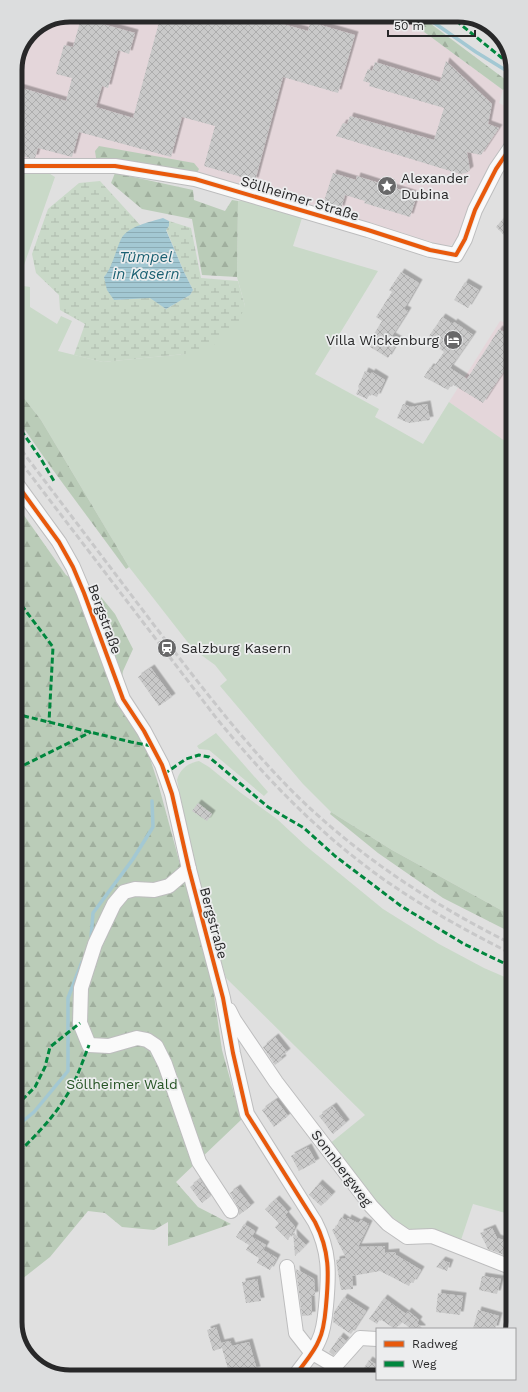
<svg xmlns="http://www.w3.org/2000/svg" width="528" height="1392" viewBox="0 0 528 1392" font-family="'Work Sans',sans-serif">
	<defs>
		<pattern id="forest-firs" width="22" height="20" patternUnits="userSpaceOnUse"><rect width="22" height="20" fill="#baccb8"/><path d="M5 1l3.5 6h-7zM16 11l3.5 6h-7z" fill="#a0af9e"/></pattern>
		<pattern id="wetland-marsh" width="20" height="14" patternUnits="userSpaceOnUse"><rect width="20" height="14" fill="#c9d9c8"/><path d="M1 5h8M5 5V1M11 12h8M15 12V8" fill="none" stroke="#adbaac"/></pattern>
		<pattern id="water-rules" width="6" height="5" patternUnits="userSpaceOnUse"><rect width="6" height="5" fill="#a3c8d3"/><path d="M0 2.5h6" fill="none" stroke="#8cacb5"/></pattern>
		<pattern id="building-cross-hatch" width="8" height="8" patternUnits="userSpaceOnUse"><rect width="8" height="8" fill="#c9c9c9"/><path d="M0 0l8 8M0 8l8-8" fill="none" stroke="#adadad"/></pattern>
		<filter id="shadow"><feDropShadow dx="3.5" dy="-3.5" stdDeviation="0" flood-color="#0004"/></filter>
	</defs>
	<rect width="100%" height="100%" fill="#e0e0e0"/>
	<g fill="#e4d6da">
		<path d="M70,15H401L503,90L499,103L505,106L511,132L510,135L494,158L474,197L456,241L451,245L445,246L273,194L196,175L146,165L96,158L15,161V67L31,31Z"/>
		<path d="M500,321L511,324L512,446L449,402Z"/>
	</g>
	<g fill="#c9d9c8">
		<path d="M47,172L55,177L17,285L30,287V307L57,324L61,316L72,321L58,351L103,362L185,354L245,306L237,277L238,201L244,200L302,218L293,246L378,271L315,374L379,409L375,417L423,444L449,402L512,446V916L392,850L331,812L303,784L220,686L227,680L215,665L193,649L129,567L41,420L16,388L15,173Z"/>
		<path d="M216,733L268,792L264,796L209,750L199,749L197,746Z"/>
		<path d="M199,761L209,767L241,793L277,819L306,846L383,909L439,944L484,968L512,980L513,1215L473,1204L460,1243L432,1234L406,1228L376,1204L328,1145L365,1115L226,978L208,916L189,838L177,780C180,769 188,763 199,761Z"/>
	</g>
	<g fill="url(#forest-firs)">
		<path d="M401,15H419L510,83L503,90Z"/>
		<path d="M99,146L194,163L199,169L196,175L146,165L96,158L95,151Z"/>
		<path d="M115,173L193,190L194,200L225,211L232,200L238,201L237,277L202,275L192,219L142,209L111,183Z"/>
		<path d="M16,388L41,420L129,567L126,569L50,466L16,417Z"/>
		<path d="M16,504L66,575L97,592L115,614L133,649L123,671L118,700L144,740L158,783L212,982L222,1050L235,1097L242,1119L176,1182L198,1207L231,1224L168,1246V1222L154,1230L122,1227L105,1213L88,1211L50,1257L17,1283Z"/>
		<path d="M331,812L392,850L512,916V933L443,898L378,853L330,814Z"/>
	</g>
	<path fill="url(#wetland-marsh)" d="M100,181L141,226L130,231L122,238L110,270L104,277L114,300L150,297L166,309L190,295L193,290L184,272L166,229L169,226V221L191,228L201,278L238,281L245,306L238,323L227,335L208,349L185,354L103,362L74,355L85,324L60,310L59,295L36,273L32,254L48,209L79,183Z"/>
	<path fill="url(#water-rules)" d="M163,218L169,221V226L166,230L184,272L193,290L190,295L166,309L150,298L114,300L107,290L104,277C113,266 115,252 121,239C128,226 150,222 163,218Z"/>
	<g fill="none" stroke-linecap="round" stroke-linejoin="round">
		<g stroke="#a3c8d3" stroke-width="3.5">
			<path d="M423,15L476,52L507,71"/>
			<path d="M91,938L93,913L133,859L153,827L152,801"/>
			<path d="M17,1126L34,1112L68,1071V998L82,962"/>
		</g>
	</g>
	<g fill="url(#building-cross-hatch)" filter="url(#shadow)">
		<path d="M161,15H250L308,31L310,22L355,35L338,93L283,77L255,181L204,166L215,126L182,117L171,157L79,132L72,157L38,148L35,158H29L15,154V86L66,101L72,78L56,74L64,45L73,47L81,18L135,33L129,54L118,50L108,88L102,86L96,107L133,118Z"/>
		<path d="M446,61L492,104L488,124L499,128L481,155L467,152L470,170L466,173L460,174L336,136L343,123L347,124L350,116L434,140L444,108L369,86L370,83L363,81L368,69L372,71L375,62L440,82Z"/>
		<path d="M333,173L356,180L357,176L417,195L410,217L364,203L365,201L345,195L341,209L323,204Z"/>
		<path d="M511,210V242L496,227Z"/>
		<path d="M401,272L419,283L404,309L408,311L392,336L399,340L388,358L367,345L382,321L376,317L392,292L389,290Z"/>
		<path d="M465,282L479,290L468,308L454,300Z"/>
		<path d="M442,317L453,324L454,322L473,335L450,368L467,379L499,329L511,336L512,359L483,403L452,384L448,390L424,377L430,367L433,368L444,352L427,339Z"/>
		<path d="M365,371L371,374L372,372L385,380L377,397L370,394L367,399L356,394L359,388L358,387Z"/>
		<path d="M403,404L411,407L427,404L430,420L409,423L397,418Z"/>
		<path d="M151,668L172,697L159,706L138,677Z"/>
		<path d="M198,803L212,814L207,821L192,811Z"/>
		<path d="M275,1037L287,1052L281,1057L283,1059L275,1065L263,1047Z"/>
		<path d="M276,1100L288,1116L274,1127L262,1110Z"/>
		<path d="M333,1106L346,1123L333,1134L319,1116Z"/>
		<path d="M308,1147L316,1162L299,1171L291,1156Z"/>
		<path d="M200,1179L211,1196L202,1203L190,1187Z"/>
		<path d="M319,1183L332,1195L321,1206L309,1195Z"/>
		<path d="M237,1188L251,1206L239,1215L238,1207L230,1193Z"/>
		<path d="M276,1199L288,1212L285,1215L295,1227L288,1240L275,1227L279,1223L265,1209Z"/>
		<path d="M341,1217L347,1221L348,1218L358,1223L361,1220L369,1224L358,1247L385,1246V1253L396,1252V1255L421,1270L413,1283L411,1282L409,1286L380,1271L352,1276L353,1289L341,1290L336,1260L346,1258L332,1230L336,1227Z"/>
		<path d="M244,1224L255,1231L252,1237L266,1245L263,1250L277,1258L270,1270L257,1263L259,1258L246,1250L249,1245L236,1237Z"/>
		<path d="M492,1228L497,1238L513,1243V1258L488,1249L480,1233Z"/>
		<path d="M293,1232L306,1245L295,1256Z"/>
		<path d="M442,1260L450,1263L447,1271L436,1267Z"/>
		<path d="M296,1269L314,1279L315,1295L311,1296L312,1315L302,1316Z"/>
		<path d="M482,1276L501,1279L497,1294L479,1290Z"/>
		<path d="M257,1279L261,1301L246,1303L242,1282Z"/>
		<path d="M438,1293L463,1296L460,1315L436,1312Z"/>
		<path d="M344,1297L366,1311L351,1334L333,1322L334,1312Z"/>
		<path d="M384,1298L406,1314L408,1311L419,1320L417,1323L422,1328V1329H411L402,1322L395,1329L380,1319L377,1324L369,1319Z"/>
		<path d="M478,1310L499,1316L495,1329H473Z"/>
		<path d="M216,1327L221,1343L230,1341L232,1346L249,1342L257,1370L230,1376L222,1348L213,1351L207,1330Z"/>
		<path d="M340,1336L346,1341L333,1355L329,1352Z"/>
		<path d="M369,1360L377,1365V1375L359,1376Z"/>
	</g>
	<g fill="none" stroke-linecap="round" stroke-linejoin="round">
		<defs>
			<g id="minor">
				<path d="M15,166H115L195,179L368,230L430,250L456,255L465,239L475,210L496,169L511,147"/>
				<path d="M16,483L59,542L73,567L84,593L123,699L144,731L162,765L172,794L189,869L223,998L233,1053L247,1114L315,1222C330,1251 329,1274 326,1306C325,1317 324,1330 319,1340C314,1353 303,1364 295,1376"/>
				<path d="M189,869L169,886L154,890L135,889L124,892L114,904L95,944L81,988L80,1023L89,1045L109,1046L137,1038L147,1040L156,1046L165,1064L199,1162L231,1211"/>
				<path d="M229,1010L234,1020L276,1082L371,1206L388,1224L407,1237L432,1236L513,1268"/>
				<path d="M287,1267L296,1333L311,1352L335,1366L360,1338L377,1339"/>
			</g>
		</defs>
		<use href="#minor" stroke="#bdbdbe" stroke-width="16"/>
		<use href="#minor" stroke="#fafafa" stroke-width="14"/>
		<g stroke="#c8c8c9" stroke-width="3" stroke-dasharray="6 3" stroke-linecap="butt">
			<path d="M16,443C63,505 110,567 157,629C201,686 244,743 295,794C358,856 433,905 512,944"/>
			<path d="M16,456L217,719C260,771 306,820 359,861C406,898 459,927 512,954"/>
		</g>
		<g stroke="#00873e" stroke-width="3" stroke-dasharray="6 3" stroke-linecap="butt">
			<path d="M449,15L502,58L511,69"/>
			<path d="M16,423L41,459L54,481"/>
			<path d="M16,598L53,647L49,722"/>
			<path d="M16,710L24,716L131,742L152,746"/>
			<path d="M16,769L91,732"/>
			<path d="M164,774L186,759L199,755L209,757L268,807L304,828L335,856L401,906L464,944L512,967"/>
			<path d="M22,1100L35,1087L45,1067L50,1047L80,1023"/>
			<path d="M19,1152C36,1135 53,1118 65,1098C76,1082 82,1063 89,1045"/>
		</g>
		<defs>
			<g id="cycleway">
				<path d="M15,166H115L195,179L368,230L430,250L456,255L465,239L475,210L496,169L511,147"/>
				<path d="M16,483L59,542L73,567L84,593L123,699L144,731L162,765L172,794L189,869L223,998L233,1053L247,1114L315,1222C330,1251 329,1274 326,1306C325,1317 324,1330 319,1340C314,1353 303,1364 295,1376"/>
			</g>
		</defs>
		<use href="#cycleway" stroke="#ecedee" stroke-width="6"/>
		<use href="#cycleway" stroke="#e8590c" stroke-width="4"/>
	</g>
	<defs>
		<symbol id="sight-disc" viewBox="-11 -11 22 22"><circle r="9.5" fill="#686869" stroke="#ecedee"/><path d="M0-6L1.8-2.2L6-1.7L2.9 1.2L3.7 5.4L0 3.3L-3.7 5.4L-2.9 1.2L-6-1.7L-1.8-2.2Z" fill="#fff"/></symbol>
		<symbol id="hotel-disc" viewBox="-11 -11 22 22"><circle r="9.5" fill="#686869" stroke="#ecedee"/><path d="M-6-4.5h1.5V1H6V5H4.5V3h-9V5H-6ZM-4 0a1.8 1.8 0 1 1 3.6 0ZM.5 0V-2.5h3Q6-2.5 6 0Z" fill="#fff"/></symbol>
		<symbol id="station-disc" viewBox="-11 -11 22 22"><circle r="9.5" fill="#686869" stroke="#ecedee"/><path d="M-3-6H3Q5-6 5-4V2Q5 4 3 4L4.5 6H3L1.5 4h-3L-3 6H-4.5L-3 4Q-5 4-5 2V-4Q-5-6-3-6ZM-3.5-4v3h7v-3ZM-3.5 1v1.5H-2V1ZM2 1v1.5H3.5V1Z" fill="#fff"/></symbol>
	</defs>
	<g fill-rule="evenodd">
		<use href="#sight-disc" x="376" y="175" width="22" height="22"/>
		<use href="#hotel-disc" x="442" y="329" width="22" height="22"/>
		<use href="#station-disc" x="156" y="637" width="22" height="22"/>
	</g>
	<g text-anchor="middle" stroke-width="3.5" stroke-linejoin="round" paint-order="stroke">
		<g font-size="14" fill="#282829" stroke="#ecedee" text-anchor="start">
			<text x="401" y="183">Alexander<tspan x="401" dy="16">Dubina</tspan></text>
			<text x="439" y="345" text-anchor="end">Villa Wickenburg</text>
			<text x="181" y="653">Salzburg Kasern</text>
		</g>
		<g font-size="14" fill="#282829" stroke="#ecedee">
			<text transform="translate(300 198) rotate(17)" y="5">Söllheimer Straße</text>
			<text transform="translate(105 619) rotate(70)" y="5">Bergstraße</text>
			<text transform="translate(214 923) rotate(75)" y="5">Bergstraße</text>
			<text transform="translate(342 1168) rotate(53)" y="5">Sonnbergweg</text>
		</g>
		<g font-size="14" fill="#255324" stroke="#ecedee">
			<text x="122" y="1089">Söllheimer Wald</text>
		</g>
		<g font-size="15" font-style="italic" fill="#1b6072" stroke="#ecedee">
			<text x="146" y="262">Tümpel<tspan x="146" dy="17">in Kasern</tspan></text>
		</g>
	</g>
	<path d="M0 0H528V1392H0ZM70 22H458A48 48 0 0 1 506 70V1322A48 48 0 0 1 458 1370H70A48 48 0 0 1 22 1322V70A48 48 0 0 1 70 22Z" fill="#dcddde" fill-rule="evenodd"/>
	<path fill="none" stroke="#282829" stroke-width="5" d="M70 22H458A48 48 0 0 1 506 70V1322A48 48 0 0 1 458 1370H70A48 48 0 0 1 22 1322V70A48 48 0 0 1 70 22Z"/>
	<rect x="376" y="1328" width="140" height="52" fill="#ecedee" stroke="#9e9e9f"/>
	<rect x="384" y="1341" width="20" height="6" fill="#e8590c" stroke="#9e9e9f"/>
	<text x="412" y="1348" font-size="12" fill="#282829">Radweg</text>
	<rect x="384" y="1361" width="20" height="6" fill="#00873e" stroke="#9e9e9f"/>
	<text x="412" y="1368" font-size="12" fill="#282829">Weg</text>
	<path d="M388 30v6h87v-6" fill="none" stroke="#282829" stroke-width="2"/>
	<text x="394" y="30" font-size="12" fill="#282829" stroke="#ecedee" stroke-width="3" paint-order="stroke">50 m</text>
</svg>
